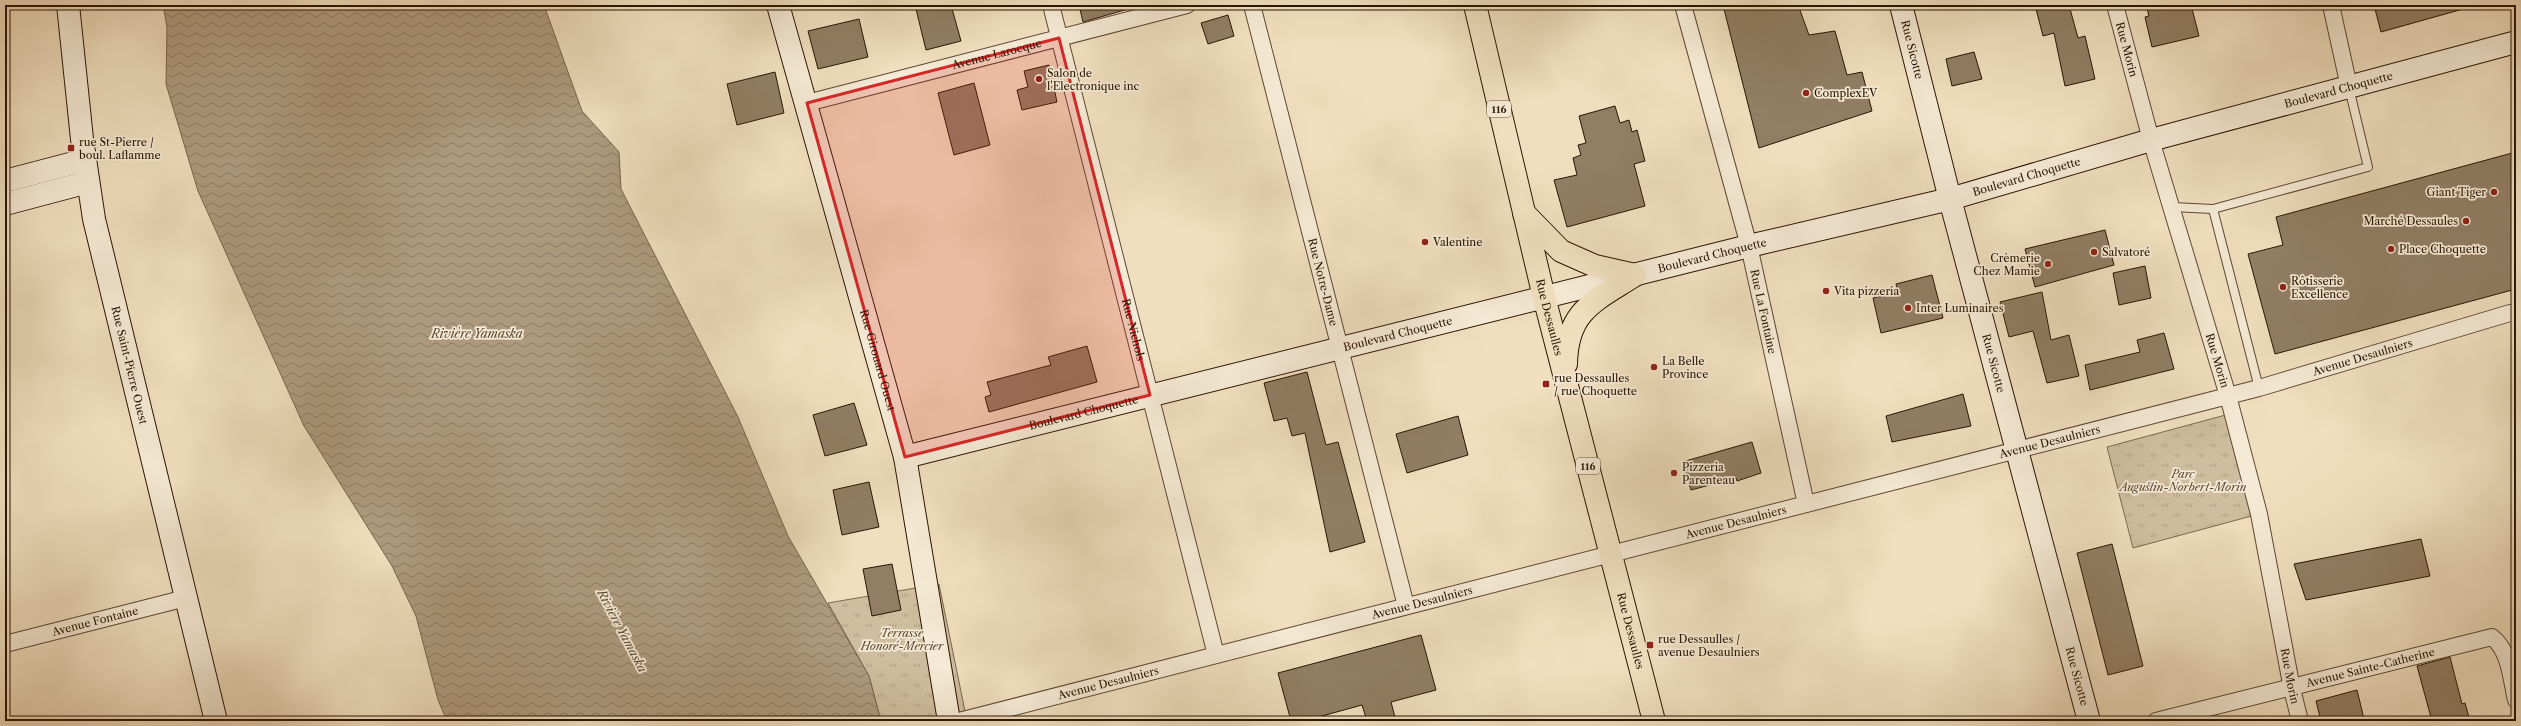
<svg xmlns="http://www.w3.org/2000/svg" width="2521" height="726" viewBox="0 0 2521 726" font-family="'Libre Caslon Text',serif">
	<defs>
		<pattern id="park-tufts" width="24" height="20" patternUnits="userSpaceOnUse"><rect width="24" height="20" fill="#cebd9e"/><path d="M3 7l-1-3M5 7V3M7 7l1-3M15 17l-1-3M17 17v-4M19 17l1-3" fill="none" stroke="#b1a286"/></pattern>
		<pattern id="water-waves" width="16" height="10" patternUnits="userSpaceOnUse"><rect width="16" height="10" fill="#ad9a7e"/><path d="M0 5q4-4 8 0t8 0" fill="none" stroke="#8d7c65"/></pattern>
	</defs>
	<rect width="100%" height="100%" fill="#f0dfbe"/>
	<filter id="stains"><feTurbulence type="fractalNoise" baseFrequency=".005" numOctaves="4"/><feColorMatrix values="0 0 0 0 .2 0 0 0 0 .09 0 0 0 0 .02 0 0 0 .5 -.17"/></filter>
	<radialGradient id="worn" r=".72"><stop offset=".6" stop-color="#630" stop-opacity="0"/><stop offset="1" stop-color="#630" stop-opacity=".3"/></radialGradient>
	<g fill="url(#park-tufts)" stroke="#7c6950">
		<path d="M2233,413L2259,514L2133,548L2107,447Z"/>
		<path d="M939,584L967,721H881L869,676L828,603Z"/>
	</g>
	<path fill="url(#water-waves)" stroke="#79654c" d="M163,5H544L582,111L619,152L621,189L738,417L788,536L869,676L881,721H447L438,700L416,616L392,566L304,426L198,191L166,84L167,27Z"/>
	<g fill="#917e64" stroke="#2a1502">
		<path d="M915,5H951L961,41L926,50Z"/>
		<path d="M1079,5H1128V9L1083,22Z"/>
		<path d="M1723,5H1798L1809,35L1835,31L1847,75L1862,72L1872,111L1759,148Z"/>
		<path d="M2035,5H2069L2078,38L2085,36L2095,79L2065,86L2054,33L2043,36Z"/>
		<path d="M2146,5H2191L2199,36L2152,47L2145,17L2149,16Z"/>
		<path d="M2374,5H2463V9L2381,32Z"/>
		<path d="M1228,15L1234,36L1208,44L1201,23Z"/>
		<path d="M859,19L868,57L818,69L808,31Z"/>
		<path d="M1974,52L1982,79L1952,86L1946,59Z"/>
		<path d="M1049,65L1057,102L1022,110L1017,90L1028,87L1024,71Z"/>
		<path d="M775,72L784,113L737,125L727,84Z"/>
		<path d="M974,83L990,145L954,155L938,93Z"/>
		<path d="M1615,106L1620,123L1629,120L1632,132L1637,130L1645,161L1634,164L1645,206L1567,227L1554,180L1577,175L1573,158L1581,155L1578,145L1586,143L1579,116Z"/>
		<path d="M2516,152V289L2275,354L2248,254L2283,245L2276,217Z"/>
		<path d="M2105,230L2114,265L2035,287L2025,249Z"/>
		<path d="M2145,266L2151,298L2119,305L2113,273Z"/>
		<path d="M1932,275L1943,318L1881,333L1873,298L1898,292L1896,284Z"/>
		<path d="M2042,292L2051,340L2069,335L2079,376L2047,383L2033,331L2009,337L2000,302Z"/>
		<path d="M2164,333L2174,369L2090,390L2085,365L2140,352L2137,340Z"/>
		<path d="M1087,346L1097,382L989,412L985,397L991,395L987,382L1051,365L1048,357Z"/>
		<path d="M1307,372L1326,445L1338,442L1365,542L1330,552L1305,433L1292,436L1287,418L1274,421L1264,383Z"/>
		<path d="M1963,394L1971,426L1892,442L1886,416Z"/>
		<path d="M854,403L867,445L825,456L813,415Z"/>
		<path d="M1458,416L1468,455L1407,473L1396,434Z"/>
		<path d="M1752,442L1761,473L1737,481L1736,478L1691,490L1682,462Z"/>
		<path d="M869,482L879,527L842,535L833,490Z"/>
		<path d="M2421,539L2430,576L2306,600L2294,564Z"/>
		<path d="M2112,544L2143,666L2108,675L2077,553Z"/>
		<path d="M892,564L901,610L872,616L863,569Z"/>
		<path d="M1421,635L1436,690L1391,702L1396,721H1367L1362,705L1304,721H1291L1278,673Z"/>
		<path d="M2450,657L2462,704L2465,703L2470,721H2432L2417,666Z"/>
		<path d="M2357,690L2364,719L2356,721H2321L2316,701Z"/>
	</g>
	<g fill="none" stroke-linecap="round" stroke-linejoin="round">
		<defs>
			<g id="lane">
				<path d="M2172,207L2213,209"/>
				<path d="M2259,388L2213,209L2368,167L2349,88"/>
			</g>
			<g id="street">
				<path id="s1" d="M1051,5L1216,655"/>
				<path id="s2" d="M1252,5L1406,606"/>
				<path id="s3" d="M1683,5L1749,246L1806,504"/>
				<path id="s4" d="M2115,5L2151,140L2228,396L2259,514L2292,689L2300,721"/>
				<path d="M2331,5L2349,87"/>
				<path id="s5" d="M807,103L1187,5"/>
				<path id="s6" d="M5,644L186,598"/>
				<path id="s7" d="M959,721L2259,388L2510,313"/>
				<path id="s8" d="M2156,721L2492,637C2510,651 2511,679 2516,700"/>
			</g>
			<g id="secondary">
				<path id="s9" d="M68,5L82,139L94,219L216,721"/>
				<path id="s10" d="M778,5L905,457L949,721"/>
				<path id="s11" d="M1901,5L1950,199L2089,721"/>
				<path d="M5,181L85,160"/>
				<path d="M5,204L88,182"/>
				<path id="s12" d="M905,457L1749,246L1950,199L2151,140L2516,42"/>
			</g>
			<g id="primary">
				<path id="s13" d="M1475,5L1544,297L1654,721"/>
				<path d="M1524,213L1561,251L1595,266L1635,275"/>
				<path d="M1566,364C1567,310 1595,301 1635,275"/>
			</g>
		</defs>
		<use href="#lane" stroke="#5c4831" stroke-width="10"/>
		<use href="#street" stroke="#5c4831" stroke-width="18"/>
		<use href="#secondary" stroke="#2a1502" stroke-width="24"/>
		<use href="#primary" stroke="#2a1502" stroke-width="24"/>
		<use href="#lane" stroke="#f5ead5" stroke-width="8"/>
		<use href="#street" stroke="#f5ead5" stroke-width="16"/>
		<use href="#secondary" stroke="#f5ead5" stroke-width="22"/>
		<use href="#primary" stroke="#f0dfbe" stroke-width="22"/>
	</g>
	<path fill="#d62828" fill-opacity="0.2" stroke="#d62828" stroke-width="3" stroke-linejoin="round" d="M1059,38L1150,395L905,457L807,103Z"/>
	<g fill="#8f2418" stroke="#f5ead5" stroke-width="1.5">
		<circle cx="1039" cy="79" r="4"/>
		<circle cx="1806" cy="93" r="4"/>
		<rect x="67" y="144" width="8" height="8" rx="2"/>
		<circle cx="2494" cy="192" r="4"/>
		<circle cx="2466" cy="221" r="4"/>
		<circle cx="1425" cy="242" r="4"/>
		<circle cx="2391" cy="249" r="4"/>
		<circle cx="2094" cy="252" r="4"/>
		<circle cx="2048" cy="264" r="4"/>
		<circle cx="2283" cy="287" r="4"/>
		<circle cx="1826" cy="291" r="4"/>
		<circle cx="1908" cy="308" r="4"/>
		<circle cx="1654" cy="367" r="4"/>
		<rect x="1542" y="380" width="8" height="8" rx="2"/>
		<circle cx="1674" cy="473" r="4"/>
		<rect x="1646" y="641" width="8" height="8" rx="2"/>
	</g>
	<g text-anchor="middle" stroke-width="3.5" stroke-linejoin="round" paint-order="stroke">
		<g fill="#f5ead5" stroke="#675541" stroke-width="1">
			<rect x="1487" y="101" width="24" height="16" rx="3"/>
			<rect x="1576" y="458" width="24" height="16" rx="3"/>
		</g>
		<g font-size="10" font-weight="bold" fill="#2a1502">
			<text x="1499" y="113">116</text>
			<text x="1588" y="470">116</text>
		</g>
		<g font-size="11" fill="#2a1502" stroke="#f5ead5">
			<text dy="4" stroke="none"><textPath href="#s11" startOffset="46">Rue Sicotte</textPath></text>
			<text dy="4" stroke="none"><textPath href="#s4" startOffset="46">Rue Morin</textPath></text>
			<text dy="4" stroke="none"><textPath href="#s5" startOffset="196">Avenue Larocque</textPath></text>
			<text dy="4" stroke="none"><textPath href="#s12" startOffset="1480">Boulevard Choquette</textPath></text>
			<text dy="4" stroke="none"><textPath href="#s12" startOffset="1156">Boulevard Choquette</textPath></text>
			<text dy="4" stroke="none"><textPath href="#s12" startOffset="832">Boulevard Choquette</textPath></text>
			<text dy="4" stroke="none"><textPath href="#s2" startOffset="286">Rue Notre-Dame</textPath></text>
			<text dy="4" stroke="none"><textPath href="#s3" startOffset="317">Rue La Fontaine</textPath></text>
			<text dy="4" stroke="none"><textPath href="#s13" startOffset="321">Rue Dessaulles</textPath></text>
			<text dy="4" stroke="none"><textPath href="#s1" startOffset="335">Rue Nichols</textPath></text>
			<text dy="4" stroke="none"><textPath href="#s12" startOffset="508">Boulevard Choquette</textPath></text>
			<text dy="4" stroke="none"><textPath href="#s7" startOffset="1450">Avenue Desaulniers</textPath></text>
			<text dy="4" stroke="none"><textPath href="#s10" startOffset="369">Rue Girouard Ouest</textPath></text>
			<text dy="4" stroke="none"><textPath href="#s4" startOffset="370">Rue Morin</textPath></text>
			<text dy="4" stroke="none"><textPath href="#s11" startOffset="370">Rue Sicotte</textPath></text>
			<text dy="4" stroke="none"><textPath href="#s9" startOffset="366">Rue Saint-Pierre Ouest</textPath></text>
			<text dy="4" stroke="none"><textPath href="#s12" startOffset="184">Boulevard Choquette</textPath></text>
			<text dy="4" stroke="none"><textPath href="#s7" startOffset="1126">Avenue Desaulniers</textPath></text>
			<text dy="4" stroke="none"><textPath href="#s7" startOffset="802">Avenue Desaulniers</textPath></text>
			<text dy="4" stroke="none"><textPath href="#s7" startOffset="478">Avenue Desaulniers</textPath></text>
			<text dy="4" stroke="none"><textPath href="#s6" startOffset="93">Avenue Fontaine</textPath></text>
			<text dy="4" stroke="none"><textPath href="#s13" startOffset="645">Rue Dessaulles</textPath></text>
			<text dy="4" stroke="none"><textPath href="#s8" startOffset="221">Avenue Sainte-Catherine</textPath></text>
			<text dy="4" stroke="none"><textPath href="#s11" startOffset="694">Rue Sicotte</textPath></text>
			<text dy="4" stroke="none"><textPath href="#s4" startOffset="694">Rue Morin</textPath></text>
			<text dy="4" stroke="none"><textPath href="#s7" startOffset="154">Avenue Desaulniers</textPath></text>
		</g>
		<g font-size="11" fill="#2a1502" stroke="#f5ead5" text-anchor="start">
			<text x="1047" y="77">Salon de<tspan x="1047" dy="13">l'Electronique inc</tspan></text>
			<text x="1814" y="97">ComplexEV</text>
			<text x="79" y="146">rue St-Pierre /<tspan x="79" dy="13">boul. Laflamme</tspan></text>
			<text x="2486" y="196" text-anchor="end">Giant Tiger</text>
			<text x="2458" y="225" text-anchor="end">Marché Dessaules</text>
			<text x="1433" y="246">Valentine</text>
			<text x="2399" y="253">Place Choquette</text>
			<text x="2102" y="256">Salvatoré</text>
			<text x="2040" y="262" text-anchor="end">Crèmerie<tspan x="2040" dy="13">Chez Mamie</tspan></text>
			<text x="2291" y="285">Rôtisserie<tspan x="2291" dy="13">Excellence</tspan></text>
			<text x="1834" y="295">Vita pizzeria</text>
			<text x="1916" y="312">Inter Luminaires</text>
			<text x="1662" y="365">La Belle<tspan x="1662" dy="13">Province</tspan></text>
			<text x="1554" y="382">rue Dessaulles<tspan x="1554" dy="13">/ rue Choquette</tspan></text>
			<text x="1682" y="471">Pizzeria<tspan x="1682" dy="13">Parenteau</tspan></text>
			<text x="1658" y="643">rue Dessaulles /<tspan x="1658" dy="13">avenue Desaulniers</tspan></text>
		</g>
		<g font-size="11" font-style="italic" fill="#5b4731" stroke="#f5ead5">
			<text x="2183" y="478">Parc<tspan x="2183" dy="13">Augustin-Norbert-Morin</tspan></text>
			<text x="902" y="637">Terrasse<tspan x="902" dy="13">Honoré-Mercier</tspan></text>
		</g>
		<g font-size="12" font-style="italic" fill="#5e4a34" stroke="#f5ead5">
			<text x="477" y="338">Rivière Yamaska</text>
			<text transform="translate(622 631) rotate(62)" y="4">Rivière Yamaska</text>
		</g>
	</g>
	<rect width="2521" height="726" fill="none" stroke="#f0dfbe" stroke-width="20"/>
	<rect x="6" y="6" width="2509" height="714" fill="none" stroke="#2a1502" stroke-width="2"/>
	<rect x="10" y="10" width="2501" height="706" fill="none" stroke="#2a1502"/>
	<rect width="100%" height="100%" filter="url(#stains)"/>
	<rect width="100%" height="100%" fill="url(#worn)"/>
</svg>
